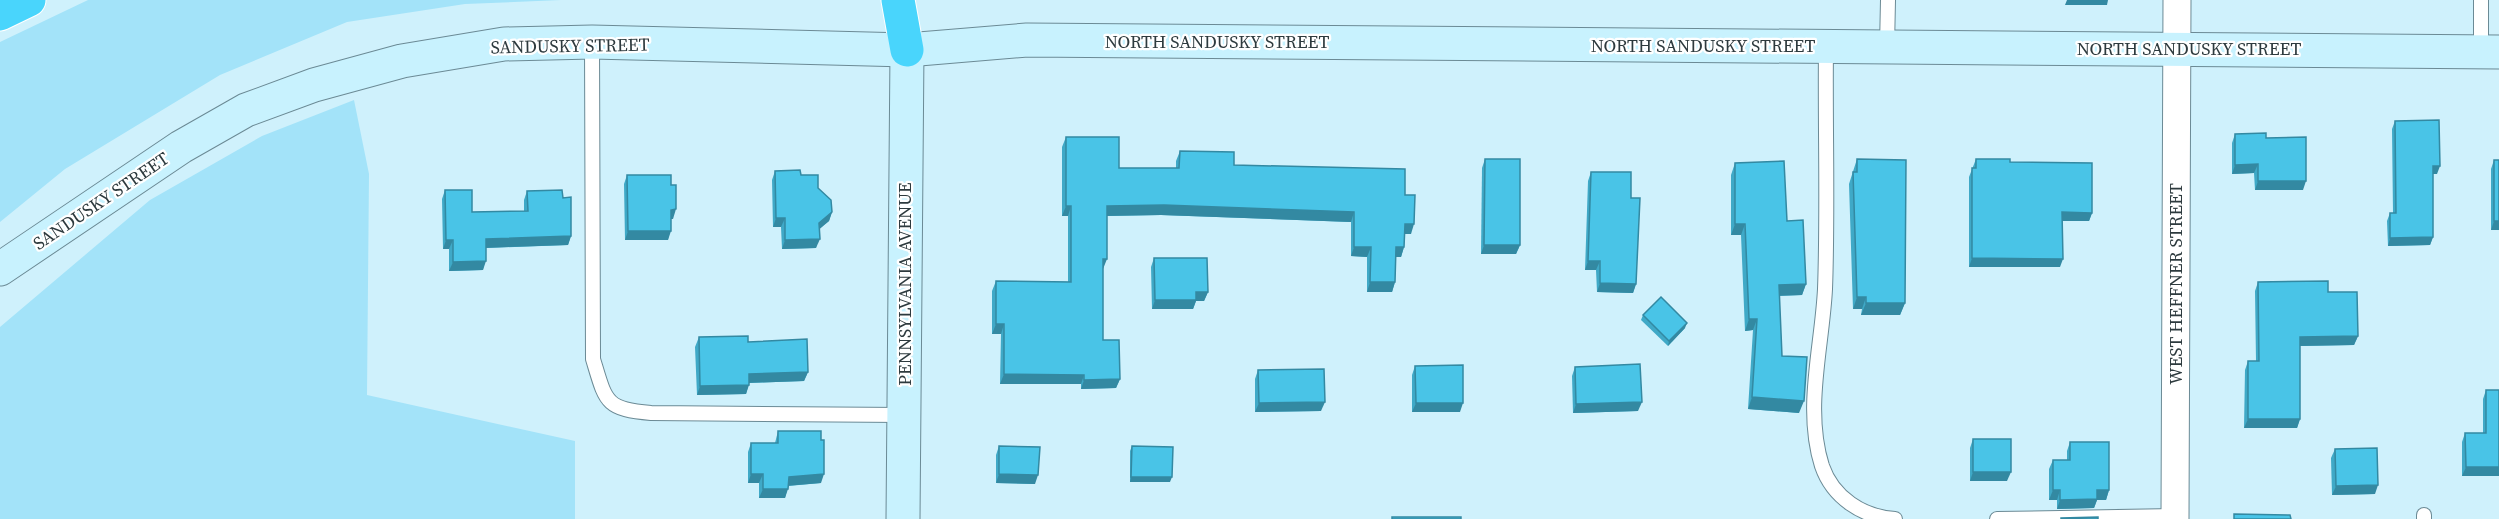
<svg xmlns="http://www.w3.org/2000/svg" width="2499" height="519" viewBox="0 0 2499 519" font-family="'Source Serif 4',serif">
	<rect width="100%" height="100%" fill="#cff1fc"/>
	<g fill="#a3e3f9">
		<path d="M88,0H561L465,4L347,22L220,75L65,169L0,222V42Z"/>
		<path d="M354,100L369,174L367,395L575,441V519H0V327L150,200L262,136Z"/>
	</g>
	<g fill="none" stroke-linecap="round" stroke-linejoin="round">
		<defs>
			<g id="lane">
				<path d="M2481,0V51"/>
				<path d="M592,42L593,359C606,402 605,409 651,413L904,415"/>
				<path d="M1826,47C1825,127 1828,209 1825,289C1822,348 1804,409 1822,466C1833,498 1863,517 1895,519"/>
				<path d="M1887,47L1888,0"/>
				<path d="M1997,519L2175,516"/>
				<path d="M2424,519V515"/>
			</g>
			<path id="street" d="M2175,519L2177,0"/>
			<g id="secondary">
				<path d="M0,269L181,147L246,110L314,85L402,61L504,44L592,42L907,50L1027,40L2499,52"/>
				<path d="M903,519L907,50"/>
			</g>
			<g id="highway">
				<path d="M898,0L907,50"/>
				<path d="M0,14L29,0"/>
			</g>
		</defs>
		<use href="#lane" stroke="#6b8a95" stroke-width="16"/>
		<use href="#street" stroke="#6b8a95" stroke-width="29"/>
		<use href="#secondary" stroke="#6b8a95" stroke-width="35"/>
		<use href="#highway" stroke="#fff" stroke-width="35"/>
		<use href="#lane" stroke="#fff" stroke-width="14"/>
		<use href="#street" stroke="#fff" stroke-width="27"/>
		<use href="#secondary" stroke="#c8f2fe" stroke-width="33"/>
		<use href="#highway" stroke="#49d5fc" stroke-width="33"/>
	</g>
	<g fill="#3fa9c7">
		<path d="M2395,121L2437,174H2433V237L2430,245L2388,246L2387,221L2390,213H2393L2392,129Z"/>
		<path d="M2235,134L2266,138L2303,190H2255L2254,173L2232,174V143Z"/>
		<path d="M1066,137L1119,168H1176V161L1180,151L1234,165L1405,195L1411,234H1405L1404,247L1401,257H1395V282L1392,292H1367V257L1351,256V222L1161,215L1107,216L1103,269V340L1120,379L1116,388L1081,389V384H1000L1001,334H992V291L996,281L1068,282V216H1062V147Z"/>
		<path d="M1485,159L1520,245L1516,254H1481L1482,168Z"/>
		<path d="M1857,159L1905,303L1900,315H1861L1862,309H1853L1849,184Z"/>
		<path d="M1976,159L2010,162L2092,213L2089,221H2062L2060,267H1969V177Z"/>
		<path d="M2494,160L2499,230H2491V169Z"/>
		<path d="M1735,163L1787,221L1806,284L1802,295L1779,296L1782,356L1799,413L1748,409L1753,330L1745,331L1741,235H1731V175Z"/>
		<path d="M775,171L801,175L818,188L832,212L829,221L819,229L816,248L782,249L781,227H773L772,180Z"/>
		<path d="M1591,172L1631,198L1636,284L1633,293L1597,292L1596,270H1585L1588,181Z"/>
		<path d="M627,175L673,219H671L668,240H625L624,184Z"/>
		<path d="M445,190L472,212L524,211V200L527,191L563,198L571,236L568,245L486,248L483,270L449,271V249H443L442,199Z"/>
		<path d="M1154,258L1208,292L1204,301H1196L1193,309H1152L1151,267Z"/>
		<path d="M2258,282L2328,292L2358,336L2354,345L2300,346V419L2297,428H2244L2245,370L2248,361H2256L2255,291Z"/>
		<path d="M1643,315L1685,328L1668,346L1641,320Z"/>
		<path d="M699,337L748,342L808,372L804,381L749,383L746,394L697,395L695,347Z"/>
		<path d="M1415,366L1460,412H1412V375Z"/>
		<path d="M1575,367L1638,411L1573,413L1572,376Z"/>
		<path d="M1258,370L1321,411L1255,412V379Z"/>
		<path d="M2486,390L2499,476H2462V442L2465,433H2483V399Z"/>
		<path d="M778,431L821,483L788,486L785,498H759V483H748V452L751,443H775Z"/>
		<path d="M1973,439L2007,481H1970V448Z"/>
		<path d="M2070,442L2109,490L2106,500H2097L2094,508L2057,509V500H2049V469L2053,460H2067V451Z"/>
		<path d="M999,446L1035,484L996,483V455Z"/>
		<path d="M1132,446L1170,482H1130V451Z"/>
		<path d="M2335,449L2375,494L2332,495L2331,458Z"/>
	</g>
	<g fill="#3389a2">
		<path d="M2067,0H2108L2107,5H2065Z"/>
		<path d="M2258,164L2254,173L2232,174L2235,165Z"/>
		<path d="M2433,166H2440L2437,174H2430Z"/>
		<path d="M2258,181H2306L2303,190H2255Z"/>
		<path d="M1164,205L1354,212L1351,222L1161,215L1103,216L1107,206Z"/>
		<path d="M1066,206H1071L1068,216H1062Z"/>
		<path d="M676,209L673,219H668L671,210Z"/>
		<path d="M832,212L829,221L816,232L819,223Z"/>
		<path d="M2062,212L2092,213L2089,221H2059Z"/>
		<path d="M776,218H785L781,227H773Z"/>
		<path d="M2494,221H2499V230H2491Z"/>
		<path d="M1405,224H1414L1411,234H1401Z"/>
		<path d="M1735,224H1745L1741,235H1731Z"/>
		<path d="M628,231H671L668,240H625Z"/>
		<path d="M571,236L568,245L483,248L486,239Z"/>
		<path d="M2433,237L2430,245L2388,246L2390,238Z"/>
		<path d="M820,239L816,248L782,249L785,240Z"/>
		<path d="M446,240H453L449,249H443Z"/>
		<path d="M1484,245H1520L1516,254H1481Z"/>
		<path d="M1354,247H1371L1367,257L1351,256Z"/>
		<path d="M1396,247H1404L1401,257H1392Z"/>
		<path d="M1972,258L2063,259L2060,267H1969Z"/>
		<path d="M1103,259H1107L1103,269Z"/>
		<path d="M486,261L483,270L449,271L453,262Z"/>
		<path d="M1588,261H1600L1596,270H1585Z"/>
		<path d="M1370,282H1395L1392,292H1367Z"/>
		<path d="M1600,283L1636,284L1633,293L1597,292Z"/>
		<path d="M1806,284L1802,295L1774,296L1779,285Z"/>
		<path d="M1196,292H1208L1204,301H1196L1193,309H1152L1155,300Z"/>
		<path d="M1857,297H1866L1862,309H1853Z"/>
		<path d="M1866,303H1905L1900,315H1861Z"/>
		<path d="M1749,319H1757L1753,330L1745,331Z"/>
		<path d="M1687,323L1685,328L1668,346L1669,341Z"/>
		<path d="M996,324H1004L1001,334H992Z"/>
		<path d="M2358,336L2354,345L2297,346L2300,337Z"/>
		<path d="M808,372L804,381L745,383L749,374Z"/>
		<path d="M1004,374L1084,375L1081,384H1000Z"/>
		<path d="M1120,379L1116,388L1081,389L1084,380Z"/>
		<path d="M749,385L746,394L697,395L700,386Z"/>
		<path d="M1752,397L1804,401L1799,413L1748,409Z"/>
		<path d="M1325,402L1321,411L1255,412L1259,403Z"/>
		<path d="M1642,402L1638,411L1573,413L1576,404Z"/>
		<path d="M1416,403H1463L1460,412H1412Z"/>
		<path d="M2248,419H2300L2297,428H2244Z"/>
		<path d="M2466,467H2499V476H2462Z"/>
		<path d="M1973,472H2011L2007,481H1970Z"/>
		<path d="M751,474H763L759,483H748Z"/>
		<path d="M824,474L821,483L785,486L789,477Z"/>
		<path d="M999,474L1038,475L1035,484L996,483Z"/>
		<path d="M1131,477H1172L1170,482H1130Z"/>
		<path d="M2378,485L2375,494L2332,495L2336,486Z"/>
		<path d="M763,489H788L785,498H759Z"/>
		<path d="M2053,490H2060L2057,500H2049Z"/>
		<path d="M2097,490H2109L2106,500H2097L2094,508L2057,509L2060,500Z"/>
	</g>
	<g fill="#49c4e7" stroke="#3389a2" stroke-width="1.5">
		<path d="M2439,120L2440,166H2433V237L2390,238V213H2396L2395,121Z"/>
		<path d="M2266,133V138L2306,137V181H2258V164L2235,165V134Z"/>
		<path d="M1066,137H1119V168H1179L1180,151L1234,152V165L1405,169V195H1415L1414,224H1405L1404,247H1396L1395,282H1370L1371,247H1354V212L1164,205L1107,206V259H1103V340H1119L1120,379L1084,380V375L1004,374V324H996V281L1071,282V206H1066Z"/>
		<path d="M1485,159H1520V245H1484Z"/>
		<path d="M1857,159L1906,160L1905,303H1866V297H1857L1853,172H1857Z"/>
		<path d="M1976,159H2010V162L2092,163V213L2062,212L2063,259L1972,258V168H1976Z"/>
		<rect x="2494" y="160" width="5" height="61"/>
		<path d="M1784,161L1787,221L1803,220L1806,284L1779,285L1782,356L1807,357L1804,401L1752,397L1757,319H1749L1745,224H1735V163Z"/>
		<path d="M800,170L801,175H818V188L831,200L832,212L819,223L820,239L785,240V218H776L775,171Z"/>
		<path d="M1591,172H1631V198H1640L1636,284L1600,283V261H1588Z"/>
		<path d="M627,175H671V185H676V209L671,210V231H628Z"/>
		<path d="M445,190H472V212L528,211L527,191L562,190L563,198L571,197V236L486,239V261L453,262V240H446Z"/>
		<path d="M1154,258H1207L1208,292H1196V300H1155Z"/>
		<path d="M2328,281V292H2357L2358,336L2300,337V419H2248V361H2259L2258,282Z"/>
		<path d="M1661,297L1687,323L1669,341L1643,315Z"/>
		<path d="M748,336V342L807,339L808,372L749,374V385L700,386L699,337Z"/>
		<path d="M1640,364L1642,402L1576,404L1575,367Z"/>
		<path d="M1463,365V403H1416L1415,366Z"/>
		<path d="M1324,369L1325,402L1259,403L1258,370Z"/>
		<path d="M2486,390H2499V467H2466L2465,433H2486Z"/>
		<path d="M778,431H821V440H824V474L789,477L788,489H763V474H751V443H778Z"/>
		<rect x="1973" y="439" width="38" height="33"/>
		<path d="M2070,442H2109V490H2097V499L2060,500V490H2053V460H2070Z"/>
		<path d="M999,446L1040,447L1038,475L999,474Z"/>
		<path d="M1132,446L1173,447L1172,477H1131Z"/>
		<path d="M2377,448L2378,485L2336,486L2335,449Z"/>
		<path d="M2234,514L2290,515L2291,519H2234Z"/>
		<rect x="1392" y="517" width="69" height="2"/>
		<path d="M2098,517V519H2061V518Z"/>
	</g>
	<g text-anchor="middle" stroke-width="4.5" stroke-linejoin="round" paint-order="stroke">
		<g font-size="18" fill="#2d3a3e" stroke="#fff">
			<text x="1217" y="48">NORTH SANDUSKY STREET</text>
			<text transform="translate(570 46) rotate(-1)" y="6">SANDUSKY STREET</text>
			<text x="1703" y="52">NORTH SANDUSKY STREET</text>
			<text x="2189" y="55">NORTH SANDUSKY STREET</text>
			<text transform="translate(101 201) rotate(-34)" y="6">SANDUSKY STREET</text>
			<text transform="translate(905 284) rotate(-90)" y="6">PENNSYLVANIA AVENUE</text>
			<text transform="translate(2176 284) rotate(-90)" y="6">WEST HEFFNER STREET</text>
		</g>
	</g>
</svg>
